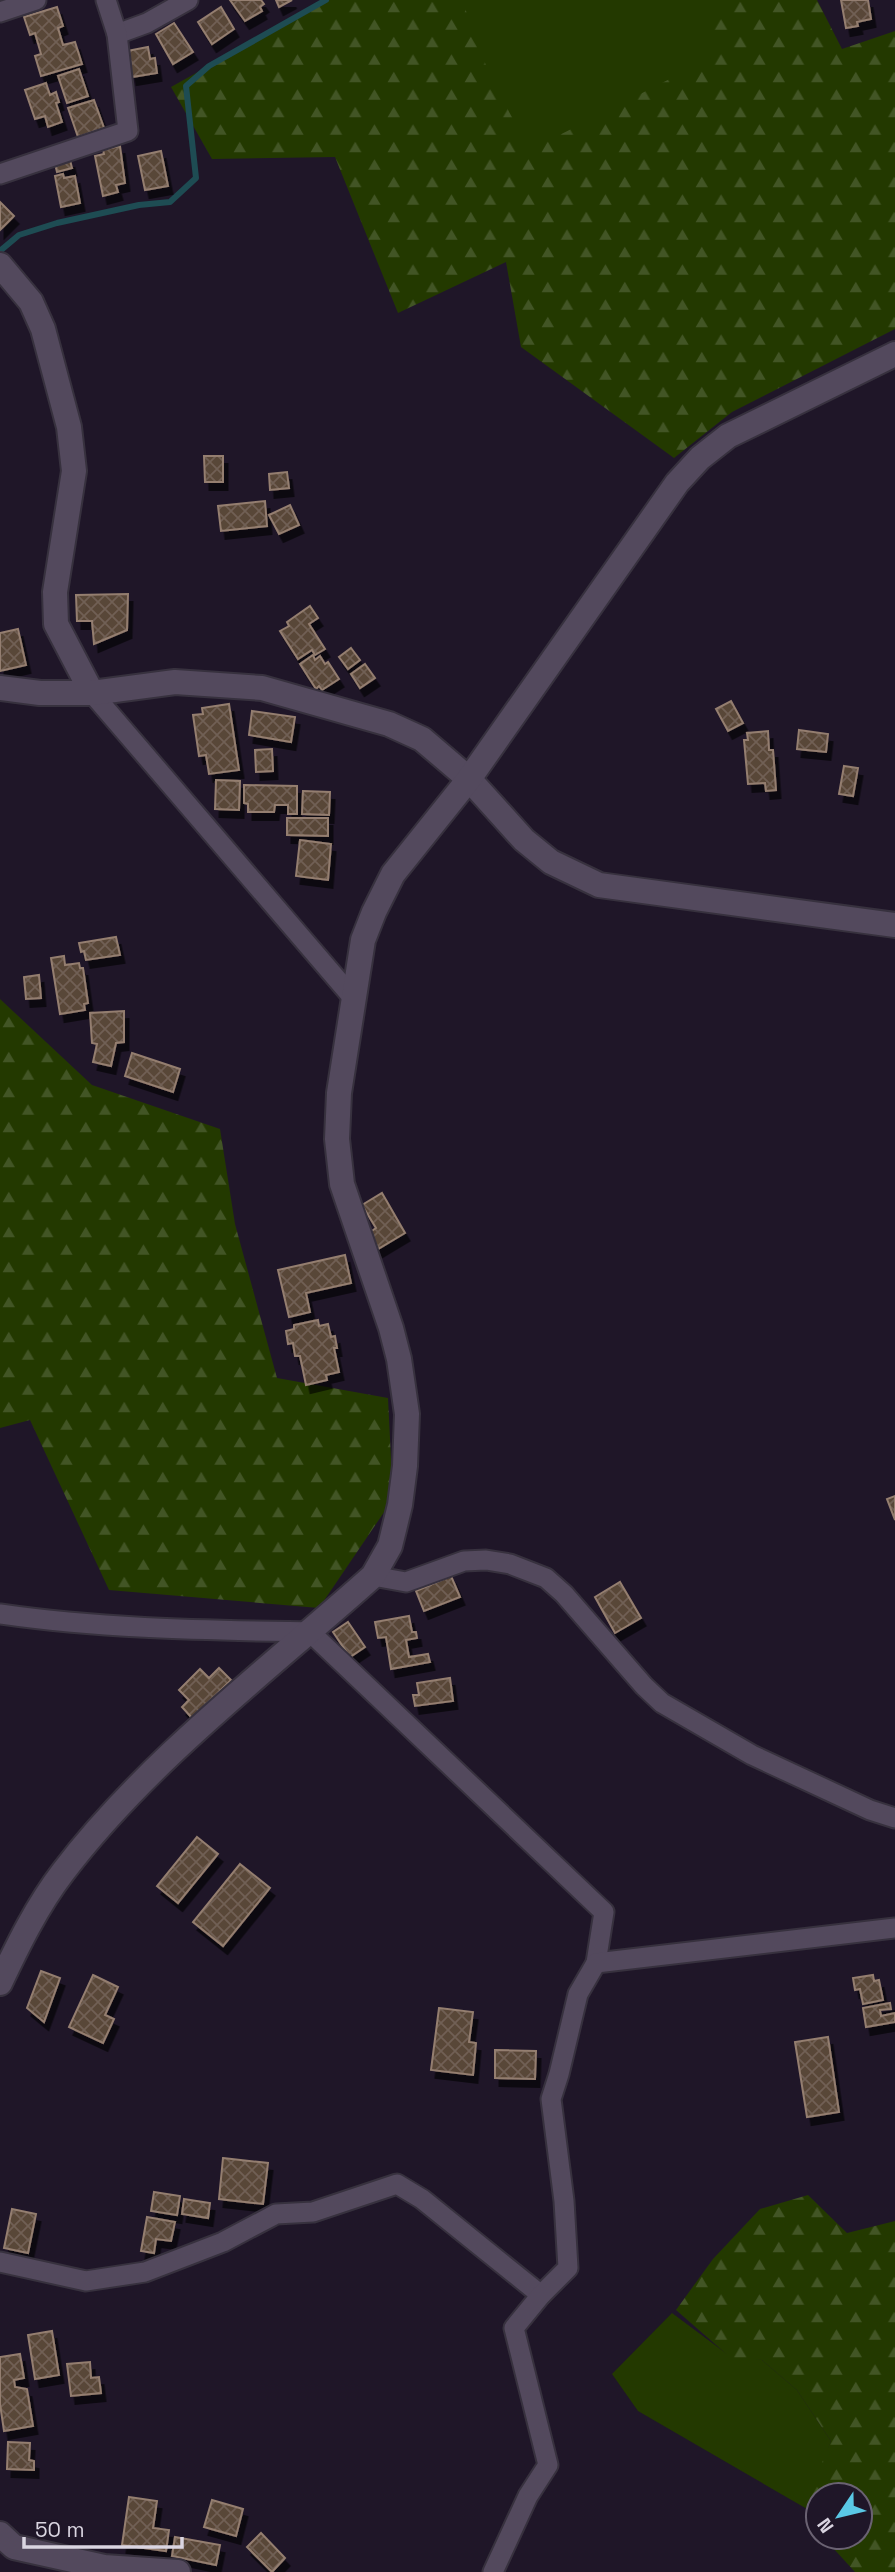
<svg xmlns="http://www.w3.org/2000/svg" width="895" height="2572" viewBox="0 0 895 2572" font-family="'Space Grotesk',sans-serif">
	<defs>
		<pattern id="forest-firs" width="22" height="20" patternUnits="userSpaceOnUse" patternTransform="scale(1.75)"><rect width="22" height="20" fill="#233900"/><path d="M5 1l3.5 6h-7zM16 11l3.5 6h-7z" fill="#425525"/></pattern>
		<pattern id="building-cross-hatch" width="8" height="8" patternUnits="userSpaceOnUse" patternTransform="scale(1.75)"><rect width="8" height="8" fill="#594638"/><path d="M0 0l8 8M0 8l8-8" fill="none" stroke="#706054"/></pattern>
		<filter id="shadow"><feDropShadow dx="4.5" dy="8" stdDeviation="0" flood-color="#0009"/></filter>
	</defs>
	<rect width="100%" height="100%" fill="#1f1628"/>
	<g fill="#233900">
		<path d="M459,0H711L712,58L524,167Z"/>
		<path d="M672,2313L727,2354L762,2360L797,2390L831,2441L807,2509L638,2411L612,2374Z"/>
	</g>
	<g fill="url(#forest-firs)">
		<path d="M327,0H462L491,79L530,150L711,58V0H817L842,49L895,31V329L732,412L674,458L521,347L506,262L398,313L335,157L212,159L171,87Z"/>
		<path d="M0,999L92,1085L220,1129L235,1224L277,1378L388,1398L393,1499L319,1608L109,1590L30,1420L0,1428Z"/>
		<path d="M808,2195L847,2233L895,2221V2572H855L823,2537H860V2495H818V2532L814,2528L810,2491L831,2441L797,2390L762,2360L731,2358L676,2310L713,2259L760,2209Z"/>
	</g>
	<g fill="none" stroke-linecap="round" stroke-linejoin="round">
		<path stroke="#1e4c53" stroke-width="6" d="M0,251L19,235L57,223L139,205L170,202L196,178L186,86L209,66L326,0"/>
	</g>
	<g fill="url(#building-cross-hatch)" stroke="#947e6f" stroke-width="2" filter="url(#shadow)">
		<path d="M230,0H261L264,4L260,7L262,11L245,21Z"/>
		<path d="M276,0H292L279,7Z"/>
		<path d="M841,0H868L871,19L857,22L858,26L846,28Z"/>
		<path d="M57,7L63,26L58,28L63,45L75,42L82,64L41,76L35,56L41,54L35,33L30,35L24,17Z"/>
		<path d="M221,7L234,29L212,44L198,22Z"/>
		<path d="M174,23L193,52L173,64L156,34Z"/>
		<path d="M148,47L150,59L155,58L157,73L132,77L127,51Z"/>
		<path d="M79,69L88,96L67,103L58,76Z"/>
		<path d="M46,83L50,95L56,92L59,102L56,103L62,122L48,127L45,116L35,119L25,90Z"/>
		<path d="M94,100L104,128L78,137L68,108Z"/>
		<path d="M120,146L125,183L116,185L118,192L103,196L95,156L104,154L103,150Z"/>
		<path d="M161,151L168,186L145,190L138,156Z"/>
		<path d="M70,160L72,168L57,172L55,164Z"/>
		<path d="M63,174L64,178L75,176L80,203L61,207L55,176Z"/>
		<path d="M0,202L14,216L0,230Z"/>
		<path d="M204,456H223V482H205Z"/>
		<path d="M287,472L289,488L270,490L269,474Z"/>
		<path d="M265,501L267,526L221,531L218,506Z"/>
		<path d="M290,505L299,525L279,534L269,515Z"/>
		<path d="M128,594L127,630L94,644L92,621H77L76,595Z"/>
		<path d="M310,606L318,618L309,624L325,649L315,655L312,650L298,659L280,631L289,626L287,622Z"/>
		<path d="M18,629L26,665L0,671V633Z"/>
		<path d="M351,648L360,660L348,669L339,657Z"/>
		<path d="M313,655L315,660L320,656L325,664L328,662L339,679L322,690L319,686L316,689L300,664Z"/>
		<path d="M365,664L375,678L360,688L351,674Z"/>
		<path d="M731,701L743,723L728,731L716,709Z"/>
		<path d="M229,704L239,770L209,774L206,755L199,756L193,715L203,714L202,708Z"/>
		<path d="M252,711L295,717L291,742L249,735Z"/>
		<path d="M799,730L828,734L826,752L797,749Z"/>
		<path d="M768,731L769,750H773L776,790L766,791L765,783L748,784L744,740H748L747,733Z"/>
		<path d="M272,749L273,771L256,772L255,750Z"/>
		<path d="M844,766L858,768L853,796L839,794Z"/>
		<path d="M216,780L240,781L239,810L215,809Z"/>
		<path d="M244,785L297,786V814H288V805H275L274,812H248V804L244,803Z"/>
		<path d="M303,791L330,792L329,815L302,814Z"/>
		<path d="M287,818H328V836L287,835Z"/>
		<path d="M300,840L331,844L328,880L296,876Z"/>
		<path d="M116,937L120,955L86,960L84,951L81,952L79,943Z"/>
		<path d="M64,956L65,965L79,963L80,968H83L88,1003L84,1004L85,1010L60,1014L51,958Z"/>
		<path d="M39,975L41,998L26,999L24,977Z"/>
		<path d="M124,1011V1042L116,1043L111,1066L93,1062L97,1044L92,1043L90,1013Z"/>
		<path d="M132,1053L180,1069L173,1092L125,1076Z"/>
		<path d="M382,1193L405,1233L378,1249L369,1233L376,1228L362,1205Z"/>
		<path d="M345,1255L351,1283L306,1293L310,1312L289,1317L278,1270Z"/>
		<path d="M318,1320L319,1326L328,1324L331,1337L335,1336L337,1348H334L339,1372L326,1375L327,1380L306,1385L300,1356H295L293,1343L288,1344L286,1331L294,1329V1325Z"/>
		<path d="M895,1496V1520L887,1499Z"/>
		<path d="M451,1576L460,1597L424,1611L416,1591Z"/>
		<path d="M620,1582L641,1618L615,1633L595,1597Z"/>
		<path d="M409,1616L412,1632H416L417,1638L406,1640L409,1657L428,1654L430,1662L391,1669L386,1637L378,1638L375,1622Z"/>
		<path d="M348,1622L365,1647L350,1657L333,1632Z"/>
		<path d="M219,1668L231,1680L192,1718L182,1707L189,1700L179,1690L200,1669L209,1678Z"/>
		<path d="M450,1678L453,1701L415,1706L413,1695H419L417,1683Z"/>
		<path d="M197,1837L218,1854L178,1903L157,1886Z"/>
		<path d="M240,1864L270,1888L223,1946L193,1922Z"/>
		<path d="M41,1971L60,1978L44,2022L27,2008Z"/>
		<path d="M93,1975L118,1987L105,2015L114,2019L103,2043L69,2027Z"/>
		<path d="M873,1975L874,1981L879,1980L883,2000L863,2004L860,1989L855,1990L853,1978Z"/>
		<path d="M890,2003L891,2009L880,2010L881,2016L895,2013V2022L866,2027L863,2008Z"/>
		<path d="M439,2008L473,2012L469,2042L476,2043L473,2075L431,2070Z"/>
		<path d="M828,2037L839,2112L807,2117L795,2042Z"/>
		<path d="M495,2050L536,2051L535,2079L495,2078Z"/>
		<path d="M223,2158L268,2163L263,2204L219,2199Z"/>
		<path d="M154,2192L180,2196L177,2215L151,2211Z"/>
		<path d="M184,2199L210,2203L208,2218L182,2214Z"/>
		<path d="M12,2209L36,2214L28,2253L4,2248Z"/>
		<path d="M147,2217L175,2222L171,2241L156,2239L154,2253L141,2251Z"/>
		<path d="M52,2331L59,2375L35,2379L28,2335Z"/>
		<path d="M20,2354L24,2378L14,2380L15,2387L27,2389L33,2426L4,2431L0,2404V2357Z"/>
		<path d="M90,2362L91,2378L99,2377L101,2393L71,2396L67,2364Z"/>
		<path d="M8,2442L30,2443L29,2460L34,2461V2470L7,2469Z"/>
		<path d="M129,2497L157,2501L153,2528L169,2530L166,2551L122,2545Z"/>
		<path d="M212,2500L243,2509L236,2536L204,2527Z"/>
		<path d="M261,2533L285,2558L272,2572L247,2547Z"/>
		<path d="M175,2537L220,2545L216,2565L172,2556Z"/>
	</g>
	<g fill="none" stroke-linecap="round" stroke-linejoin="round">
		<defs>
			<g id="minor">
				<path d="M0,12L36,0"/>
				<path d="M117,34L147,23L188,0"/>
				<path d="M0,174L128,131L117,34L106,0"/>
				<path d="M92,693L354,999"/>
				<path d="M373,1576L406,1582L464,1561L486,1560L510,1564L546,1578L564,1594L644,1686L662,1703L752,1755L870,1810L895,1818"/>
				<path d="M0,1614C103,1629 207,1630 310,1632L604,1912L596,1963"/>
				<path d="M0,2262L86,2281L145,2272L223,2242L276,2214L313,2212L397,2184L422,2199L541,2295"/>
				<path d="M493,2572L528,2496L548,2465L514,2328L541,2295L568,2268L564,2201L551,2099L559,2074L578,1994L596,1963L895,1928"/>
			</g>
			<g id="tertiary">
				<path d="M0,265L31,302L43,329L69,427L74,471L55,592L56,624L92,693"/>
				<path d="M0,688L40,693H92L175,682L262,688L389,724L422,739L469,779L524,840L551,862L599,885L895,925"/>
				<path d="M0,1983C18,1945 37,1906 63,1872C147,1761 269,1669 373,1576L390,1546L400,1505L405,1466L407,1414L399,1359L391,1328L342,1184L337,1139L339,1093L363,940L374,912L393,874L469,779L677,483L700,458L728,436L895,354"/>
				<path d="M0,2534L14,2547L104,2567L178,2572"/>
			</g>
		</defs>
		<use href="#minor" stroke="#37313e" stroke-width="23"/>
		<use href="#tertiary" stroke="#37313e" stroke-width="28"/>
		<use href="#minor" stroke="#53495d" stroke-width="19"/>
		<use href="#tertiary" stroke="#53495d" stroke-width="24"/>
	</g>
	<g transform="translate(839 2516) rotate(235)"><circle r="33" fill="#1f1628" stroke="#6a6272" stroke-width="2"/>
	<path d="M0-5L12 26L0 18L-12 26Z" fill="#5ac8e5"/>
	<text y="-10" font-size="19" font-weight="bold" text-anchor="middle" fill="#dad5e1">N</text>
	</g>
	<path d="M24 2537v10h158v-10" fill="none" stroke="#dad5e1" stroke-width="3.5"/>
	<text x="35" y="2537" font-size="21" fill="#dad5e1" stroke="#1f1628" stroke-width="5" paint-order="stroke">50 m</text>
</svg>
